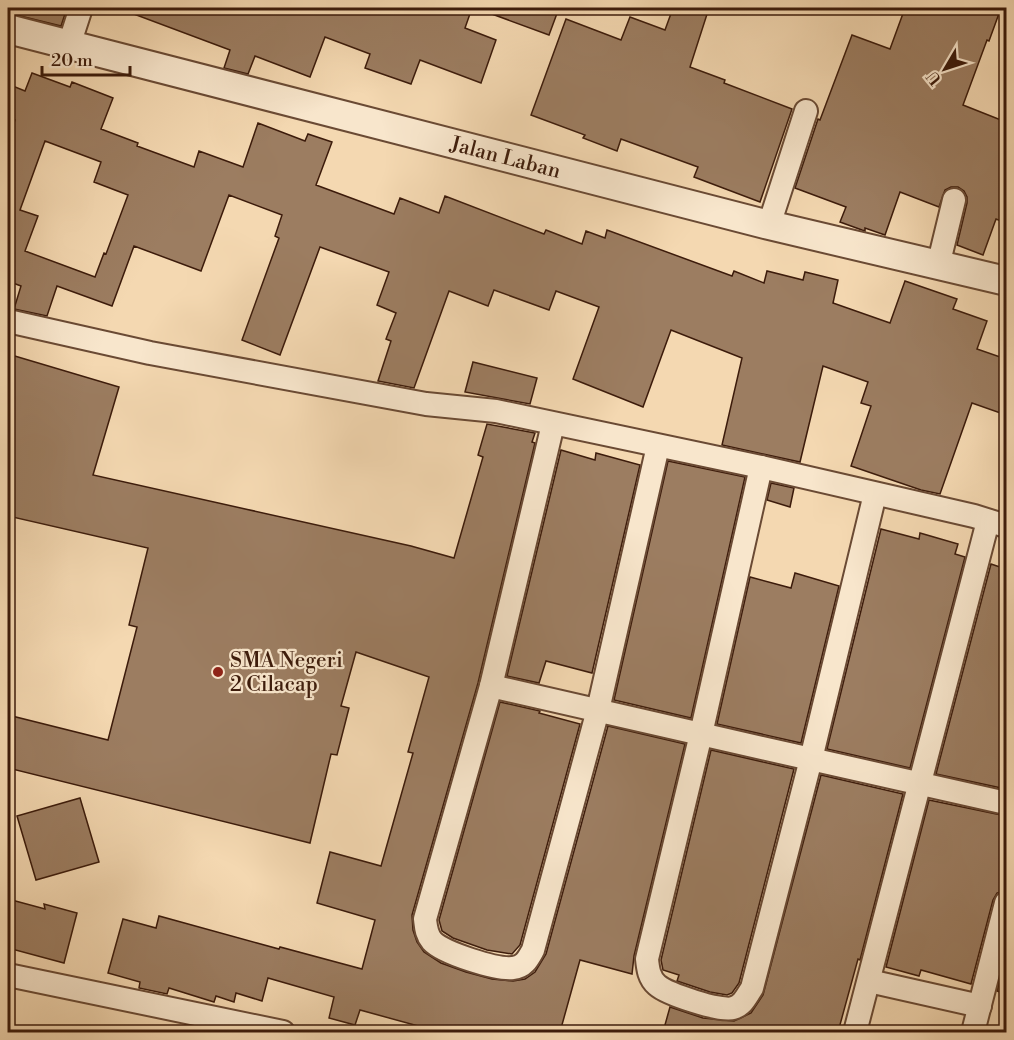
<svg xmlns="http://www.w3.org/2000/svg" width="1014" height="1040" viewBox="0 0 1014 1040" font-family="'Libre Bodoni',serif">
	<rect width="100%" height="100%" fill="#f4d8b1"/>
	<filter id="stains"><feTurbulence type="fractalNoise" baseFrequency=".00333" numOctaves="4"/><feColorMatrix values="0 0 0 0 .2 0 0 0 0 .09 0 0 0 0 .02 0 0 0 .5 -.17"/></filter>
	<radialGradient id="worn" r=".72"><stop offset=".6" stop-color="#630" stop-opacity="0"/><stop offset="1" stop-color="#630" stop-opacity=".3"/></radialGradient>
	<g fill="#9c7d61" stroke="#3c1b0b" stroke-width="1.5" fill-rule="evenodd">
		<path d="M8,8H67L61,26L8,13Z"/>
		<path d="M123,8H472L465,28L496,40L481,83L420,60L411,84L365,68L370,54L325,37L310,77L255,56L248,74L224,68L230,50L123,10Z"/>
		<path d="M482,8H559L549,35L481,10Z"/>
		<path d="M673,8H709L690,67L725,80L724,83L792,109L760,202L694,177L698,167L621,139L617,151L583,138L585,135L531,115L566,19L621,40L630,17L665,30Z"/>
		<path d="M905,8H1001L989,41L987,40L963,105L1006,122V223L996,219L983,255L957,245L967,203V197L964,191L958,187H951L945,190L939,207L900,192L885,235L865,228V231L862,230L840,222L846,207L795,188L818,119L820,120L852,35L890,49Z"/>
		<path d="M32,73L70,87L72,82L113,98L101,129L138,143L137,146L194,167L199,151L243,167L258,123L305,141L308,134L332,142L316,185L394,214L400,198L439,213L445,196L544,234L546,230L582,244L586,231L605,238L607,230L732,276L734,271L764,283L767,271L803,280L805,272L838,280L833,303L890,323L905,281L957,299L953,309L987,321L977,349L1006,359V415L972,403L940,494L921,490L851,466L871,406L861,403L868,382L823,366L800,462L722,445L742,358L671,330L643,407L573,379L599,307L556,291L549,310L494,290L488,306L449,291L414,388L378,381L391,341L386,339L396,313L377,305L389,272L320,247L280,355L242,340L279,238L275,236L282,215L229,195L201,271L134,246L112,306L57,286L47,316L14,309L21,286L13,283L10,291L8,290V141L15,120L8,117V84L25,91ZM45,141L101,162L94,182L128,195L106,254L104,253L95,277L25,251L38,216L20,210Z"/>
		<path d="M8,354L119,387L93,475L411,546L454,558L483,457L478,455L487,424L535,433L532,442L535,443L478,683L412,915L413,930L417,942L424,952L441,963L466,972L492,979L513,981L525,979L535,972L546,954L608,726L685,744L634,956L632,974L580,960L560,1032H440L360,1010L355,1025L329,1018L334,997L268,978L262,1001L236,993L234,1002L216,996L214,1002L169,988L167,994L139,988L140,982L108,973L123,919L156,928L159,916L257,943L279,949L280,947L362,969L375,920L317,903L330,852L381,866L413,753L408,752L429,677L356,652L341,706L349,708L337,755L331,754L310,843L8,768V715L108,740L137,627L129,625L148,548L8,516Z"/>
		<path d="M473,362L537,378L530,404L465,392Z"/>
		<path d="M561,450L595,460L596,453L640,465L592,673L546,661L539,683L507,676Z"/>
		<path d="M668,461L745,477L691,718L614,700Z"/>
		<path d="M771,483L794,488L790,507L767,500Z"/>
		<path d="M881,529L919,539L920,533L958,544L955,554L965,557L910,768L827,749Z"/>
		<path d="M991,564L1006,569V789L936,774Z"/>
		<path d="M795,573L839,586L801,743L717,724L750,577L791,588Z"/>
		<path d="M500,702L540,711L539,713L580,724L520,945L512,954L487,950L453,938L442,931L439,920Z"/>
		<path d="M711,750L794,769L739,983L732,993L727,995L710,992L677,981L679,975L663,970L661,960Z"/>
		<path d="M821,775L903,794L860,960L858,959L838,1032H663L670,1007L703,1018L734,1021L751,1013L763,995Z"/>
		<path d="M80,798L99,862L36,880L17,816Z"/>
		<path d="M929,800L1006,816V890L997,893L993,900L971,984L921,970L919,976L886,967Z"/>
		<path d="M8,899L45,909L44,904L77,913L64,963L8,948Z"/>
		<path d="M1006,956V994L997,991Z"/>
	</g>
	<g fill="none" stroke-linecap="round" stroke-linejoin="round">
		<defs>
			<g id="minor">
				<path d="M69,45L81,8"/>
				<path d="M769,225L806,111"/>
				<path d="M938,266L954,200"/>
				<path d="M8,321L150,353L426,404L496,411L761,467L974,516L1006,526"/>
				<path d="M658,446L598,710L533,950C528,959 524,967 513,968C497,970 443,953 432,941C426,934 426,927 425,919L491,686C663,725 834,765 1006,803"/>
				<path d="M761,467L701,734L647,959C648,969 649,978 657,985C667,994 721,1012 733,1008C743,1005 746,997 752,988L811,759L875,494"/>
				<path d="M491,686L553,424"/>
				<path d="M8,975L283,1032"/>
				<path d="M869,981L980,1006"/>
				<path d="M855,1032L988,521"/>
				<path d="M973,1032L1006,903"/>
			</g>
			<g id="tertiary">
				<path id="s1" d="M8,29L769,225L1006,281"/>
			</g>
		</defs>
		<use href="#minor" stroke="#6a4a34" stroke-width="26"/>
		<use href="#tertiary" stroke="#6a4a34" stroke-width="32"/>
		<use href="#minor" stroke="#f8e6cc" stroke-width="22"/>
		<use href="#tertiary" stroke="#f8e6cc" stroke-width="28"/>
	</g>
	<circle fill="#8f2418" stroke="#f8e6cc" stroke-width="2" cx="218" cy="672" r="6"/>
	<g text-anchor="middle" stroke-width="4.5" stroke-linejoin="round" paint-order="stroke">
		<g font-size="21" fill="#3c1b0b" stroke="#f8e6cc">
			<text dy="7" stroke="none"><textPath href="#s1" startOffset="514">Jalan Laban</textPath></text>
		</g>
		<g font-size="21" fill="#3c1b0b" stroke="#f8e6cc" text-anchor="start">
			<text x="230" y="667">SMA Negeri<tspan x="230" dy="24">2 Cilacap</tspan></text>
		</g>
	</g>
	<rect width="1014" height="1040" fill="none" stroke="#f4d8b1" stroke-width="30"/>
	<rect x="9" y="9" width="996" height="1022" fill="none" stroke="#3c1b0b" stroke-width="3"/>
	<rect x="15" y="15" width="984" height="1010" fill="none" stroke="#3c1b0b" stroke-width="1.5"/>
	<g transform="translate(945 69) rotate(231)" stroke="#f8e6cc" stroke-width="4.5" paint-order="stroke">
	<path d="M0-4.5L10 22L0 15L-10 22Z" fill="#3c1b0b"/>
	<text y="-9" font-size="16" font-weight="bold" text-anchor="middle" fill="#3c1b0b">U</text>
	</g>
	<path d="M42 66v9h88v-9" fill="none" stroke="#3c1b0b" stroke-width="3"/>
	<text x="51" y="66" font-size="18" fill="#3c1b0b" stroke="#f8e6cc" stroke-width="4.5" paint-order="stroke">20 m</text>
	<rect width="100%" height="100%" filter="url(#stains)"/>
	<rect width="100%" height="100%" fill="url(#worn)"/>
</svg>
